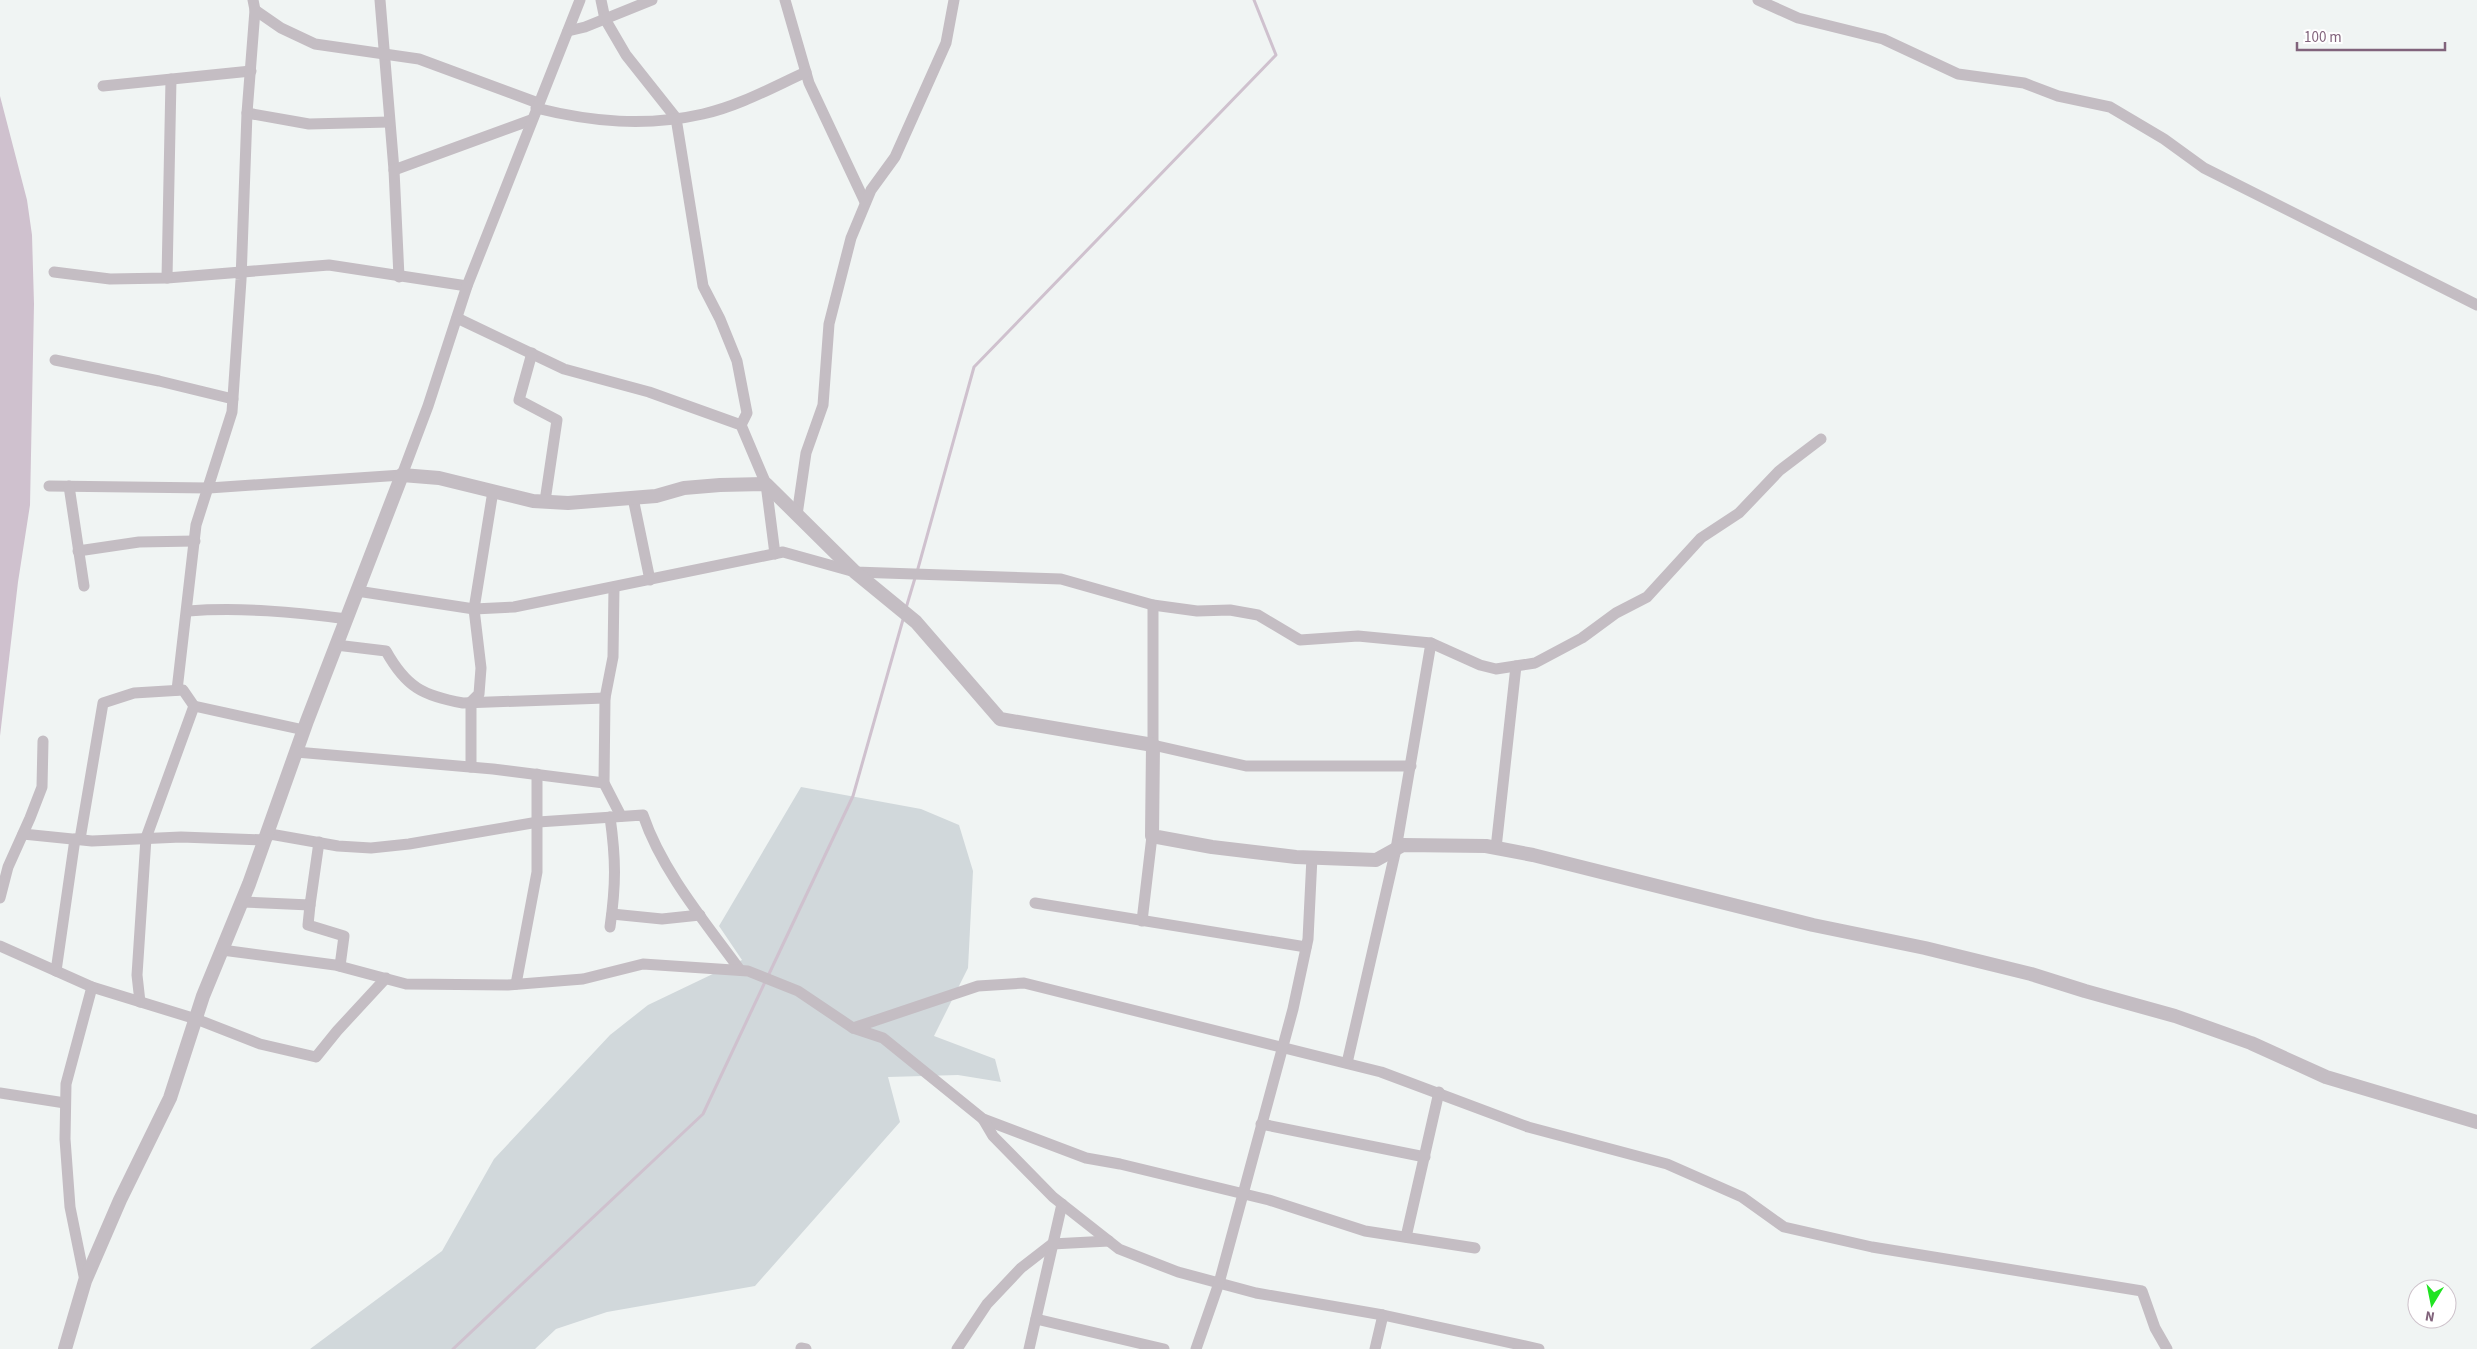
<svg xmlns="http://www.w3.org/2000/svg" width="2477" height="1349" viewBox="0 0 2477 1349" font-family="'Source Sans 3',sans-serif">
	<rect width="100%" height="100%" fill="#f0f4f3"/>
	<path fill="#d1d8db" d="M801,787L921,809L959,825L973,871L968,968L934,1036L995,1059L1001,1082L958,1075L888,1077L900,1122L755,1286L607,1312L556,1329L535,1349H310L442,1251L494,1159L610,1035L648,1005L742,960L719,926Z"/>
	<path fill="#cfc1ce" d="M0,96L27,200L32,235L34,304L30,505L18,582L0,736Z"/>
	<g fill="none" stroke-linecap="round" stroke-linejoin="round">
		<g stroke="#cfc1ce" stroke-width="3">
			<path d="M917,572L974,367L1276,55L1254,0"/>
			<path d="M906,608L915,578"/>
			<path d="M768,976L853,796L904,616"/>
			<path d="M453,1349L703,1114L765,982"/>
		</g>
		<g stroke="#c4bdc3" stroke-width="11">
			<path d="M380,0L394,170L399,277"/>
			<path d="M601,0L605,19L626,55L676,118L703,286L720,319L737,361L747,413L741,425"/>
			<path d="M785,0L809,83L865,202"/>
			<path d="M1758,0L1798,18L1883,39L1958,74L2024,83L2058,96L2110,107L2164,139L2204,168L2477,305"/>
			<path d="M255,10L281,28L315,44L419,59L538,103"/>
			<path d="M568,31L585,27L652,0"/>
			<path d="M103,86L251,71"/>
			<path d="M536,108C592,122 646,127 703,114C739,106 773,87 806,72"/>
			<path d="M247,113L309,124L389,122"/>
			<path d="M394,170L531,120"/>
			<path d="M54,272L110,279L167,278L329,265L467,286"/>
			<path d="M167,278L171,79"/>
			<path d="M457,318L564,369L649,392L741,425L766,484L775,554"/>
			<path d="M532,353L519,400L557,420L545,501"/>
			<path d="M55,360L159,381L233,399"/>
			<path d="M49,486L209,488L402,475L428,406L467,286L580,0"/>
			<path d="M69,486L84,586"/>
			<path d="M633,498L650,580"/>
			<path d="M797,515L806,453L823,405L829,324L851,238L871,190L895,157L946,43L954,0"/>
			<path d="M78,551L139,542L195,541"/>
			<path d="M614,587L613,657L605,698L604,783L621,816"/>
			<path d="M357,591L474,609L514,607L783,552L855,572L1061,579L1153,605L1197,611L1230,610L1258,615L1300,640L1358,636L1431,643L1480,665L1496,669L1535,663L1582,638L1616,613L1647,597L1701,538L1739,513L1779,471L1821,439"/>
			<path d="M1153,605V745L1246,766H1411"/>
			<path d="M188,611C241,607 294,612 347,619"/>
			<path d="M336,645L386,651C406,687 423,696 463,703L605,698"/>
			<path d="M177,690L196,525L232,412L241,280L247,113L255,10L253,0"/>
			<path d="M296,752L493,769L604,783"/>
			<path d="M471,767V702L479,694L481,668L474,609L493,491"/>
			<path d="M610,817C616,860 616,884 610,927"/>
			<path d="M23,834L92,841L181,837L265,840L270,834L338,846L371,848L409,844L538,822L643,815C662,871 705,922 740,970"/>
			<path d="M80,839L103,703L134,693L183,690L194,706L304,730"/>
			<path d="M1496,848L1516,666"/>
			<path d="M0,898L8,867L30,818L42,787L43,741"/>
			<path d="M242,902L310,905L319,842"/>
			<path d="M1035,903L1306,947"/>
			<path d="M310,905L308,925L344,936L340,966"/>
			<path d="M612,914L662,919L700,915"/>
			<path d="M1142,921L1152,836"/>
			<path d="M0,946L92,987L196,1019L260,1044L316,1057L337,1031L386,978"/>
			<path d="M222,950L335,965L406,984L508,985L583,979L643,964L748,971L798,991L853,1028L883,1038L983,1119L1086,1158L1120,1164L1269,1200L1365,1231L1475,1248"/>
			<path d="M56,971L75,839"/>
			<path d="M516,984L537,872V774"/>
			<path d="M140,1002L137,975L146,838L194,706"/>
			<path d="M853,1028L978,986L1024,983L1381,1072L1528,1127L1667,1164L1742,1197L1784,1227L1872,1247L2142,1291L2155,1328L2167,1349"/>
			<path d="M1347,1063L1396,849L1431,643"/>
			<path d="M0,1093L65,1103"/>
			<path d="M983,1119L993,1136L1053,1197L1119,1249L1178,1272L1256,1293L1383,1315L1539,1349"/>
			<path d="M1261,1124L1425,1157"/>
			<path d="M1406,1237L1439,1092"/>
			<path d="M85,1281L70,1207L65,1139L66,1084L92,987"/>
			<path d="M1036,1319L1164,1349"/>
			<path d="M801,1348L806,1349"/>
			<path d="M957,1349L987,1304L1021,1268L1052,1244L1109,1241"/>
			<path d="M1029,1349L1062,1204"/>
			<path d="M1196,1349L1219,1283L1293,1009L1308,939L1312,857"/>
			<path d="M1375,1349L1383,1315"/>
		</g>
		<path stroke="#c4bdc3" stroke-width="14" d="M65,1349L85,1281L120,1200L170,1098L203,996L249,884L307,721L402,475L439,478L533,501L568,503L656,496L684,488L720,485L766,484L855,572L916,622L1000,719L1153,745L1152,836L1212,847L1296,857L1376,860L1403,845L1486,846L1533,855L1813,925L1925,948L2031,974L2085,991L2175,1016L2251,1043L2326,1077L2477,1122"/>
	</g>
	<g transform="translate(2432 1304) rotate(190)"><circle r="24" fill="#ffffff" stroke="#cdc1ca"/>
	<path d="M0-4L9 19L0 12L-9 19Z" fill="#21e322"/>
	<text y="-8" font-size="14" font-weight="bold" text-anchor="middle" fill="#81637b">N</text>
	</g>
	<path d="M2297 42v8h148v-8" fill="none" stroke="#81637b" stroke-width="2.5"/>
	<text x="2304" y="42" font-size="15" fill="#81637b" stroke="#ffffff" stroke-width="4" paint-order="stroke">100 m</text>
</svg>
